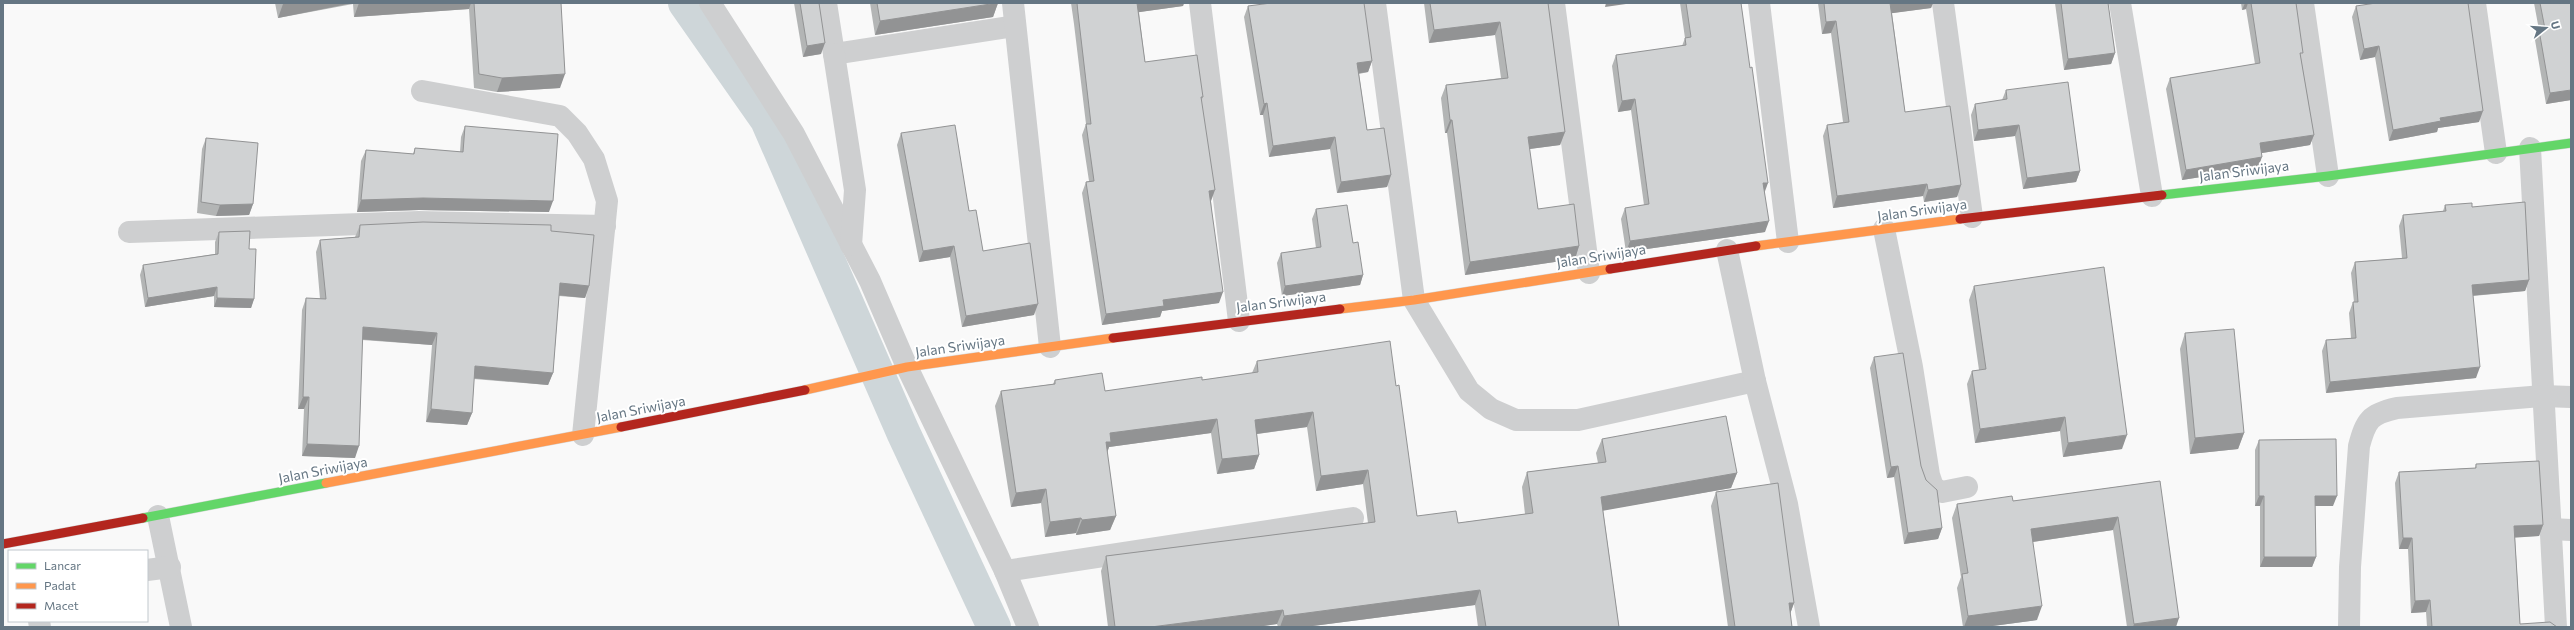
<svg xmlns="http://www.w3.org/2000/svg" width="2574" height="630" viewBox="0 0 2574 630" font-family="Commissioner,sans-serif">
	<rect width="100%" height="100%" fill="#f9f9f9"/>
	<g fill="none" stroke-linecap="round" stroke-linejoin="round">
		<path stroke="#ced6d9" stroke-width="34" d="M685,3L767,120L903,432L994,627"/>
		<defs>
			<g id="fast">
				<path d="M2162,195L2328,176L2571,143"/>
				<path d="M143,518L326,483"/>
			</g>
			<g id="slow">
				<path d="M1756,246L1960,219"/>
				<path d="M1340,309L1414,300L1610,269"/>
				<path d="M805,390L907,367L1113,338"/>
				<path d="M326,483L621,427"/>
			</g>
			<g id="jam">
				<path d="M1960,219L2162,195"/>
				<path d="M1610,269L1756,246"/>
				<path d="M1113,338L1340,309"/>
				<path d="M621,427L805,390"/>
				<path d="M3,544L143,518"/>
			</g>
		</defs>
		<use href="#fast" stroke="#d5d6d7" stroke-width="10"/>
		<use href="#slow" stroke="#d5d6d7" stroke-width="10"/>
		<use href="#jam" stroke="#d5d6d7" stroke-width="10"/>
		<g stroke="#cecfd0" stroke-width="22">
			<path d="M710,3L794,134L870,281L907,367L1005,571L1028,627"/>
			<path d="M826,3L834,54L1015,26"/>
			<path d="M1013,3L1050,347"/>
			<path d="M1200,3L1239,321"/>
			<path d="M1375,3L1414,300L1469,391L1491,409L1516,420H1578L1755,381"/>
			<path d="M1554,3L1589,273"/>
			<path d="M1759,3L1788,242"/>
			<path d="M1943,3L1972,217"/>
			<path d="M2120,3L2152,196"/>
			<path d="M2303,3L2328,176"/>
			<path d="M2475,3L2496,153"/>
			<path d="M834,54L855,190L851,245"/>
			<path d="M422,91L560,116L577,133L594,159L607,201L583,435"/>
			<path d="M2530,148L2556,627"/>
			<path d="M1884,229L1912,367L1929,475L1933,487L1942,492L1967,487"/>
			<path d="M129,232L419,222L605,226"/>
			<path d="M1727,250L1755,381L1787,504L1809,627"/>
			<path d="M158,516L181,627"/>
			<path d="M2550,529L2571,530"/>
			<path d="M147,570L170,567"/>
			<path d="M1005,571L1353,518"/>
			<path d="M39,621L40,627"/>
			<path d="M2349,627L2350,567L2359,446C2366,420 2370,414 2397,408L2543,396L2571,397"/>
		</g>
		<use href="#fast" stroke="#63d668" stroke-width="9"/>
		<use href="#slow" stroke="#ff974d" stroke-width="9"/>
		<use href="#jam" stroke="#b3261e" stroke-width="9"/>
	</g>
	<g fill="#b3b5b5">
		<path d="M275,3H561L560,88L497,92L474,88L469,9L354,17L353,4L278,18Z"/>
		<path d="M794,3H819L821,54L803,57Z"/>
		<path d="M870,3H998L993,17L875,35Z"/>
		<path d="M1071,3H1184L1183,6L1139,12L1145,62L1203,97L1201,101L1211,201L1219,303L1162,311L1160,317L1102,325L1082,193L1086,182L1089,181L1082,135L1086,124L1074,24Z"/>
		<path d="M1424,3H1548L1565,132L1560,145L1529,149L1538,209L1579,246L1575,259L1465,275L1447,133H1445L1441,98L1446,85L1501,78L1495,35L1429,43Z"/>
		<path d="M1680,3H1741L1765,191V232L1626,252L1621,219L1625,208L1644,205L1631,110L1618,112L1612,66L1616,55L1682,46L1685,38Z"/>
		<path d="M1818,3H1933L1931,8L1892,13L1905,112L1961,185L1957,197L1924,202L1923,196L1833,208L1823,136L1827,125L1843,122L1831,33L1822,34Z"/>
		<path d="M2055,3H2108L2115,53L2111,64L2064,70Z"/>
		<path d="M2241,3H2296L2301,58L2314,135L2310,145L2262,153L2258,168L2182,180L2166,89L2170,78L2255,64L2246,9L2242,10Z"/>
		<path d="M2534,3H2571V100L2546,104L2535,40L2539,30Z"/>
		<path d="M1248,6L1372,61L1368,72L1359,74L1367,130L1391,175L1387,187L1337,193L1330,149L1269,157L1263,115H1260L1244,17Z"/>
		<path d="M2356,6L2479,122L2438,128L2437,132L2389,141L2375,57L2360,60L2352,17Z"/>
		<path d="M2006,90L2080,171L2076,182L2023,189L2015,136L1974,141L1971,115L1975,104L2002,100Z"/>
		<path d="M465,126L549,212L419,210L357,212L361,161L366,150L413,154L415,148L460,152L461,137Z"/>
		<path d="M901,133L969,211L983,251L1034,315L962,327L950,257L919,262L897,145Z"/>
		<path d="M206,138L253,204L249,215L216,216L197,213L202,149Z"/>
		<path d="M2445,205L2472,207L2529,280L2525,291L2473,296L2476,378L2326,393L2322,351L2326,340L2351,338L2349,313L2353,302H2354L2351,273L2355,262L2402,258L2399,226L2403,215L2443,211Z"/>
		<path d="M1316,209L1353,243L1363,275L1360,285L1282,296L1277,263L1281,253L1316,248L1312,219Z"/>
		<path d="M360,225L551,231L589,286L585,298L559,296L553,373L548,385L474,379L472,413L467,425L426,422L432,345L362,340L355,458L302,456L304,409H298L302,310L306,298L320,299L316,252L320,240L355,237Z"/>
		<path d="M219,232L249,249L254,299L251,308L214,307V296L145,307L140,275L143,265L215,254V242Z"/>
		<path d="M1974,286L2122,449L2063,457L2060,431L1975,443L1967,384L1972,371L1979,370L1969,300Z"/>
		<path d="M2185,333L2244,433L2238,449L2190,454L2180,349Z"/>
		<path d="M1874,357L1921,466L1942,528L1938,539L1904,544L1894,477L1887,478L1870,368Z"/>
		<path d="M1257,361L1396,386L1417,516L1458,523L1525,514L1522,487L1527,472L1598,463L1596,453L1602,439L1737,473L1731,488L1603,510L1619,627H1478L1475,605L1305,627H1278L1277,624L1257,627H1108L1101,571L1106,556L1368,523L1363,484L1316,491L1307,427L1257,434L1259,455L1254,469L1217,474L1211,433L1109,447L1107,453L1116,516L1110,530L1076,535V533L1045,537L1041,503L1011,507L995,406L1001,391L1053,384L1055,380L1105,391L1202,380L1252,373Z"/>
		<path d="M2259,440L2333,506H2315L2316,557L2312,567H2260V506H2255V450Z"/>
		<path d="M2476,464L2543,525L2539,536L2515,537L2520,624L2557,627H2427L2426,612L2411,613L2408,549H2399L2395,483L2399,472L2475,468Z"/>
		<path d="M2160,481L2176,627H2127L2113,530L2033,542L2037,620L1985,627H1963L1957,588L1961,577L1952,518L1957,504L2013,501Z"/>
		<path d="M1716,492L1794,603L1790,614L1792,627H1728L1711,506Z"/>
	</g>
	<g fill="#929394">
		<path d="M290,3H353L278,18L283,4Z"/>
		<path d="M359,3H471L469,9L354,17Z"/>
		<path d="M998,3L993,17L875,35L880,21Z"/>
		<path d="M1137,3H1184L1183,6L1133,13Z"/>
		<path d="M1606,3H1633L1605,7Z"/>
		<path d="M1890,3H1933L1931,8L1886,14Z"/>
		<path d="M2245,3H2248L2246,9L2242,10Z"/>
		<path d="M1836,21L1831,33L1822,34L1826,22Z"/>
		<path d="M1500,22L1495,35L1429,43L1434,30Z"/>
		<path d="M825,43L821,54L803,57L807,46Z"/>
		<path d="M2379,46L2375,57L2360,60L2364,49Z"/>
		<path d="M2115,53L2111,64L2064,70L2068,59Z"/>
		<path d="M1372,61L1368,72L1353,74L1357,63Z"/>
		<path d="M565,74L560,88L497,92L502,78Z"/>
		<path d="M2571,90V100L2546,104L2550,93Z"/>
		<path d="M1635,99L1631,110L1618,112L1622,101Z"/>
		<path d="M1267,103L1263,115H1260L1264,104Z"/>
		<path d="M2483,111L2479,122L2438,128L2437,132L2389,141L2393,130L2440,118Z"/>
		<path d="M1450,120H1452L1447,133H1445Z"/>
		<path d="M2019,125L2015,136L1974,141L1978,130Z"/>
		<path d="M1565,132L1560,145L1523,150L1528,137Z"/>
		<path d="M2314,135L2310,145L2256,154L2260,143Z"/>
		<path d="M1335,137L1330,149L1269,157L1273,146Z"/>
		<path d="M2262,157L2258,168L2182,180L2186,170Z"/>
		<path d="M2080,171L2076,182L2023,189L2027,178Z"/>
		<path d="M1391,175L1387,187L1337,193L1341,182Z"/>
		<path d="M1763,183H1768L1764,194Z"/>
		<path d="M1927,184L1923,196L1833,208L1837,196Z"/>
		<path d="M1961,185L1957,197L1924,202L1928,190Z"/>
		<path d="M1215,190L1211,201L1205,202L1209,191Z"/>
		<path d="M423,198L553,201L549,212L419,210L357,212L361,200Z"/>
		<path d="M253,204L249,215L216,216L220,205Z"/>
		<path d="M1769,221L1765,232L1626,252L1630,241Z"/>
		<path d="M954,246L950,257L919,262L923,251Z"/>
		<path d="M1579,246L1575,259L1465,275L1470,262Z"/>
		<path d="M1363,275L1360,285L1282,296L1285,286Z"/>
		<path d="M2529,280L2525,291L2468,296L2472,285Z"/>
		<path d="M560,283L589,286L585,298L556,295Z"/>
		<path d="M217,287L214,296L145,307L148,298Z"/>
		<path d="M1223,292L1219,303L1162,311L1160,317L1102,325L1106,314L1163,300Z"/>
		<path d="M217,298L254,299L251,308L214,307Z"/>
		<path d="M1038,304L1034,315L962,327L966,316Z"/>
		<path d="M363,327L437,333L432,345L358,339Z"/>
		<path d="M475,366L553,373L548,385L471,378Z"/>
		<path d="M2480,367L2476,378L2326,393L2330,382Z"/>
		<path d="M303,397H309L304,409H298Z"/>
		<path d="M431,409L472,413L467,425L426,422Z"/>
		<path d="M1313,412L1307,427L1249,435L1255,420Z"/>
		<path d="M2065,417L2060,431L1975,443L1980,429Z"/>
		<path d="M1217,419L1211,433L1109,447L1106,456V442L1110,433Z"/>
		<path d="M2244,433L2238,449L2190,454L2195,438Z"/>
		<path d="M2127,435L2122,449L2063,457L2068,443Z"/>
		<path d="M307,444L359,446L355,458L302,456Z"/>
		<path d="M1259,455L1254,469L1217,474L1222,459Z"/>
		<path d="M1898,466L1894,477L1887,478L1891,467Z"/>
		<path d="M1368,470L1363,484L1316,491L1321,476Z"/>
		<path d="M1737,473L1731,488L1596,512L1601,497Z"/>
		<path d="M1046,489L1041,503L1011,507L1016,493Z"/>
		<path d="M2259,496H2264L2260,506H2255Z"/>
		<path d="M2315,496H2337L2333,506H2311Z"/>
		<path d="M1116,516L1110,530L1076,535L1082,520Z"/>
		<path d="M2118,517L2113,530L2026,543L2031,529Z"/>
		<path d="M1081,518L1076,533L1045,537L1050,522Z"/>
		<path d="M2543,525L2539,536L2510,538L2514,526Z"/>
		<path d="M1942,528L1938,539L1904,544L1908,533Z"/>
		<path d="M2403,538H2412L2408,549H2399Z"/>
		<path d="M2264,557H2316L2312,567H2260Z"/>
		<path d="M1480,590L1475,605L1305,627H1280L1284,616Z"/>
		<path d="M2430,600L2426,612L2411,613L2415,601Z"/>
		<path d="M1789,603H1794L1789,617Z"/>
		<path d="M2042,606L2037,620L1985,627H1964L1968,616Z"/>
		<path d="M1283,610L1277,624L1257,627H1151Z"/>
		<path d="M2179,618L2176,627H2133L2134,624Z"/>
	</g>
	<g fill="#d0d2d3" stroke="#929394">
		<path d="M474,3H561L565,74L502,78L479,74Z"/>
		<path d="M800,3H819L825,43L807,46Z"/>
		<path d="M877,3H997L880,21Z"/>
		<path d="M1077,3H1137L1145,62L1197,55L1203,97H1201L1215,190L1209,191L1223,292L1163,300L1164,306L1106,314L1086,182L1094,181L1086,124H1091L1078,13Z"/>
		<path d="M1271,3H1364L1372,61L1357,63L1367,130L1384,128L1391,175L1341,182L1335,137L1273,146L1267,103L1264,104L1248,6Z"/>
		<path d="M1430,3H1548L1565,132L1528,137L1538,209L1574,204L1579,246L1470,262L1452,120H1450L1446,85L1508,78L1500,22L1434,30Z"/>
		<path d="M1686,3H1741L1750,68L1752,67L1768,183H1763L1769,221L1630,241L1625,208L1649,204L1635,99L1622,101L1616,55L1686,45L1685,38L1691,37Z"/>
		<path d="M1824,3H1890L1905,112L1950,106L1961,185L1928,190L1927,184L1837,196L1827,125L1849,122L1836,21L1826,22Z"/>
		<path d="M2061,3H2108L2115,53L2068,59Z"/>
		<path d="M2251,3H2296L2303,53H2300L2314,135L2260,143L2262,157L2186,170L2170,78L2260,63Z"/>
		<path d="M2376,3H2468L2483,111L2440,118L2441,121L2393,130L2379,46L2364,49L2356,6Z"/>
		<path d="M2540,3H2571V90L2550,93L2539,30L2545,29Z"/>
		<path d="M2068,82L2080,171L2027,178L2019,125L1978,130L1975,104L2007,99L2006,90Z"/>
		<path d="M955,125L969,211L976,210L983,251L1030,243L1038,304L966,316L954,246L923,251L901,133Z"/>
		<path d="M465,126L558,134L553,201L423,198L361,200L366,150L414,154L415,148L463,152Z"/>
		<path d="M206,138L258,143L253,204L220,205L201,202Z"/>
		<path d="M2525,202L2529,280L2472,285L2480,367L2330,382L2326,340L2356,338L2353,302H2358L2355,262L2407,258L2403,215L2446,211L2445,205L2472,203V207Z"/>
		<path d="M1347,205L1353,243L1358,242L1363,275L1285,286L1281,253L1321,247L1316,209Z"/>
		<path d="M423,222L551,225V231L594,235L589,286L560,283L553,373L475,366L472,413L431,409L437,333L363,327L359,446L307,444L309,397H303L306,298L326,299L320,240L359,237L360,225Z"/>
		<path d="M250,231L249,249H256L254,299L217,298V287L148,298L143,265L218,254L219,232Z"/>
		<path d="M2104,267L2127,435L2068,443L2065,417L1980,429L1972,371L1986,369L1974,286Z"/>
		<path d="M2234,329L2244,433L2195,438L2185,333Z"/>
		<path d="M1390,341L1396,386L1399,385L1417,516L1456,511L1458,523L1533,513L1527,472L1606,462L1602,439L1726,416L1737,473L1601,497L1619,627H1486L1480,590L1284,616L1283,610L1151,627H1115L1106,556L1375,522L1368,470L1321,476L1313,412L1255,420L1259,455L1222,459L1217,419L1110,433L1111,442H1106L1116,516L1082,520L1081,518L1050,522L1046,489L1016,493L1001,391L1055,384V380L1102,373L1105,391L1202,377V380L1258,372L1257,361Z"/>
		<path d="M1903,353L1921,466L1926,480L1937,490L1942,528L1908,533L1898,466L1891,467L1874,357Z"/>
		<path d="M2336,439L2337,496H2315L2316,557H2264V496H2259V440Z"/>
		<path d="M2539,461L2543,525L2514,526L2520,624L2550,622L2557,627H2432L2430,600L2415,601L2412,538H2403L2399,472L2476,468V464Z"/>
		<path d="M2160,481L2179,618L2134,624L2118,517L2031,529L2042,606L1968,616L1962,574L1968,573L1957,504L2012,496L2013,501Z"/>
		<path d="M1778,483L1794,603H1789L1792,627H1735L1716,492Z"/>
	</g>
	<g text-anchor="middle" stroke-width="4" stroke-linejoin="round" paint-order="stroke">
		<g font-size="14" fill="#657683" stroke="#fff">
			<text transform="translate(2244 171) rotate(-7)" y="5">Jalan Sriwijaya</text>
			<text transform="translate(1922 210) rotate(-8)" y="5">Jalan Sriwijaya</text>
			<text transform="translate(1601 256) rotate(-9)" y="5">Jalan Sriwijaya</text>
			<text transform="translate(1281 302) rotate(-7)" y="5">Jalan Sriwijaya</text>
			<text transform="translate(960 346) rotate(-8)" y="5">Jalan Sriwijaya</text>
			<text transform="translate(641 409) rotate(-11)" y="5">Jalan Sriwijaya</text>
			<text transform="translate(323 470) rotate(-11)" y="5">Jalan Sriwijaya</text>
		</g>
	</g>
	<rect width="2574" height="630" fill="none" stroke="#657683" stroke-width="8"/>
	<rect x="8" y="550" width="140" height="72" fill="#ffffff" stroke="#c1c8cd"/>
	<rect x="16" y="563" width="20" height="6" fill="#63d668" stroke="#c1c8cd"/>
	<text x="44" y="570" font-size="12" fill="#657683">Lancar</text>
	<rect x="16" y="583" width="20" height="6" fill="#ff974d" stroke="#c1c8cd"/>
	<text x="44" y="590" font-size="12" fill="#657683">Padat</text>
	<rect x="16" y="603" width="20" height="6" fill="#b3261e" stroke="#c1c8cd"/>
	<text x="44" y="610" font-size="12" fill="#657683">Macet</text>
	<g transform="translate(2546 28) rotate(73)" stroke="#ffffff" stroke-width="3" paint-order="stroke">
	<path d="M0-3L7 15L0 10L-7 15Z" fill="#657683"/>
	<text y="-6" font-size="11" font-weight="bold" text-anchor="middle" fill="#657683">U</text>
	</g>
</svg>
